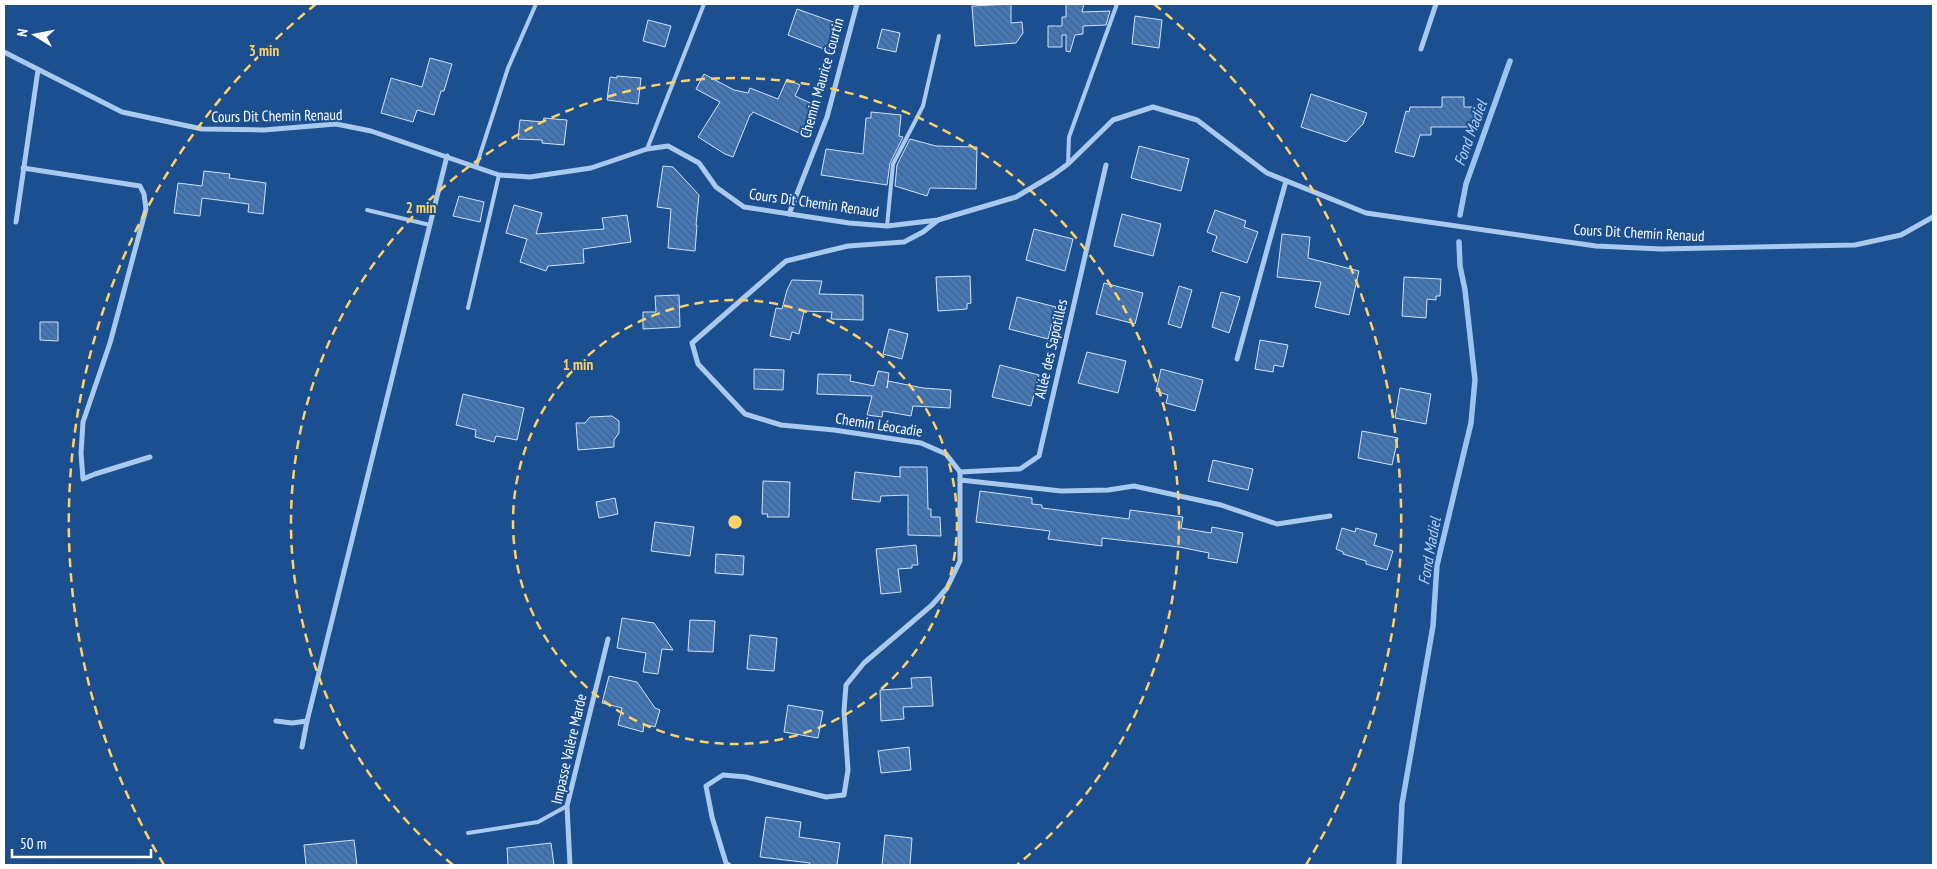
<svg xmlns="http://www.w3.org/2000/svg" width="1937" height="869" viewBox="0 0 1937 869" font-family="'PT Sans Narrow',sans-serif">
	<defs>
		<pattern id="building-back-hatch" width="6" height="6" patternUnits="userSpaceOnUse" patternTransform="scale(1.25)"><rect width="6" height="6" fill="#4478b7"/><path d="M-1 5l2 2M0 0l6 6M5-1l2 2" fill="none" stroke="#486282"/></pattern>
	</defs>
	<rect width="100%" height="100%" fill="#1b4f8f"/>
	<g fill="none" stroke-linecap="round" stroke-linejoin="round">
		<g stroke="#9cc4f0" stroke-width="5.5">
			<path d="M1460,215L1466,184L1510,61"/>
			<path d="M1399,865L1402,804L1433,626L1437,565L1471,423L1475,380L1465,290L1460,266L1459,242"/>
		</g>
	</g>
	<g fill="url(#building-back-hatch)" stroke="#cfe3fa">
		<path d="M1011,4V23L1022,22L1023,33L1016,43L975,46L972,6Z"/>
		<path d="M1066,4H1084L1082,12L1110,11L1106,25L1083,26V34L1075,35L1070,52L1066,51V35H1062V47H1048V26H1062V17H1066Z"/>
		<path d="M797,9L839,24L829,51L788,35Z"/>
		<path d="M1135,16L1162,20L1159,48L1132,44Z"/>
		<path d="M648,20L671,26L665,47L643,41Z"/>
		<path d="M882,29L900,33L896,52L877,48Z"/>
		<path d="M430,58L452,64L444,91H441L434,115L417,110L413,122L381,113L391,78L422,87Z"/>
		<path d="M704,74L734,90L748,93L750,88L778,99L787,79L800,85L795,96L819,107L806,136L753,112L751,115H750L733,157L725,154L698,137L720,102L696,89Z"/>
		<path d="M617,76L641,78L638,104L607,100L610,77L617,78Z"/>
		<path d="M1311,94L1367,113L1363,124L1346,142L1301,127Z"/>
		<path d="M1442,97H1464V107H1476V127H1431V135H1420L1414,157L1395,152L1406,111L1409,112L1410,107H1442Z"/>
		<path d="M871,112L901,115L899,136L903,137L890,163L887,185L821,175L826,149L863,154L866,118H871Z"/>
		<path d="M544,118L567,120L564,145L542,143V140L518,139L520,120L543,122Z"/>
		<path d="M910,139L936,146L977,147L976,189L930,188L927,196L895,186L897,165Z"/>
		<path d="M1139,146L1189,159L1181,191L1131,178Z"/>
		<path d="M663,166L673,167L699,195L696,225H697L695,251L668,248L671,209L657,207Z"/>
		<path d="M204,171L230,174L229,178L266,183L263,214L248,212L249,204L202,198L200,216L174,213L178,183L202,186Z"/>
		<path d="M459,196L484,202L480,222L453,216Z"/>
		<path d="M514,205L542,213L536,234L604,229L602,218L627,215L631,242L583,249L584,263L548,266L546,271L520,262L527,239L506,233Z"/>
		<path d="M1215,210L1246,221L1244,227L1258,232L1247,263L1212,251L1217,236L1207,232Z"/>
		<path d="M1122,214L1161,224L1153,256L1114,246Z"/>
		<path d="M1034,229L1073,239L1065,271L1026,260Z"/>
		<path d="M1282,234L1310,237L1308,258L1359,271L1349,315L1315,307L1321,282L1277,277Z"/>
		<path d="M970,276L971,303L967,304V309L938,311L936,277Z"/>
		<path d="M1404,277L1441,279L1440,296H1436V300L1427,299L1426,318L1402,316Z"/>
		<path d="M792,280L822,281L819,294L863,295V320L831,319L832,312L804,311L799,334L792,332L790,340L770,336L776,308L782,309L787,290Z"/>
		<path d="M1104,283L1143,293L1135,324L1096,314Z"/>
		<path d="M1179,286L1192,290L1181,328L1168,324Z"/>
		<path d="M1221,292L1240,297L1229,333L1212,327Z"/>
		<path d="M679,295L680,327L643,329V312H656L655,296Z"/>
		<path d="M1017,297L1056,307L1048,339L1009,329Z"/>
		<path d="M40,322H58V341L40,340Z"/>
		<path d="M889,329L908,334L902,359L883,354Z"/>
		<path d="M1260,340L1288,345L1283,367L1274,365L1273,372L1255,369Z"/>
		<path d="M1087,352L1126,361L1118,393L1078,383Z"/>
		<path d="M1000,365L1039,375L1031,406L992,397Z"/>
		<path d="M754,369L784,370L783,390L754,389Z"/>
		<path d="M1161,369L1203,380L1195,411L1166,403L1168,395L1156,391Z"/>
		<path d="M878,371L889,373L887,388L888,381L923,388L951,390L950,408L913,406L911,416L883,411L882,417L867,415L872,396L817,394L818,374L851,375L850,381L874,386Z"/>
		<path d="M1400,388L1431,394L1426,424L1395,418Z"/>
		<path d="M463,394L524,408L517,440L496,436L494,442L475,437L476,430L456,425Z"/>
		<path d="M612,416L619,421V433L614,440V447L578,450L576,423H585L590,417Z"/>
		<path d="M1362,431L1398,438L1392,465L1358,458Z"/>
		<path d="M1213,460L1253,469L1248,490L1208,481Z"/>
		<path d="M900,467H927L928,509H931V517H940L941,536L908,535V495L881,496L880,502L852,499L855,472L900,477Z"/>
		<path d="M763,481L790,482L789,517H767L768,514H762Z"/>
		<path d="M980,491L1032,498V504L1042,505V508L1129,519L1130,510L1183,517L1181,528L1211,533L1212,527L1243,533L1237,563L1208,558L1209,553L1179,547L1102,538V546L1048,539L1050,531L976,522Z"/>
		<path d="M615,498L618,514L599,518L596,502Z"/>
		<path d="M655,522L694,527L690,556L651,551Z"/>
		<path d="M1342,528L1355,532L1356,528L1377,534L1374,545L1393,551L1387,570L1366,564V561L1343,554V552L1336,549Z"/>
		<path d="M916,545L918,565H912V568L898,569L901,592L881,594L876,549Z"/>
		<path d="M716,554L744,556L743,575L715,573Z"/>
		<path d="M622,618L654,623L673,650L662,649L658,674L643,672L646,653L617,648Z"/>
		<path d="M690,620L715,621L713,652L688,651Z"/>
		<path d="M750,635L777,638L774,671L747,669Z"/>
		<path d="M609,676L637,682L655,708L660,710L655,727L644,724L643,732L618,725L622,708L602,703Z"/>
		<path d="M931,677L933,706L903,707L904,719L881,721L880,690L912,688L911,678Z"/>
		<path d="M788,705L823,711L818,738L784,732Z"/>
		<path d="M909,747L911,770L881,773L878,751Z"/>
		<path d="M766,817L801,822L799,837L840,843L837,865H809L810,863L760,857Z"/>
		<path d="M885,835L912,838L910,865H882Z"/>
		<path d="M354,840L357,865H306L304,845Z"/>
		<path d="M551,843L554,865H508L507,848Z"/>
	</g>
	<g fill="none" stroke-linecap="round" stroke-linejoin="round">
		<g stroke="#a9c9ee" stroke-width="4">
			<path d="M647,149L704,4"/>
			<path d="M1068,164L1069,137L1117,4"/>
			<path d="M476,167L508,68L536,4"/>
			<path d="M367,210L430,225"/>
			<path d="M887,226L893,164L923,106L939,36"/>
			<path d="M468,308L499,175"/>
			<path d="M468,833L538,822L567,806"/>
		</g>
		<g stroke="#a9c9ee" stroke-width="5">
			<path d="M1421,49L1436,4"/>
			<path d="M4,52L122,112L202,129L264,130L336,124L371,131L499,175L530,177L591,168L647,149L668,146L699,163L716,187L744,207L849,223L887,226L938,220L1016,197L1053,175L1068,164L1113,120L1153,107L1197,120L1267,173L1366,213L1596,246L1661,249L1855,245L1901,235L1933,217"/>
			<path d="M23,168L140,186L144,194L146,209L110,343L83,422L81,453L83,479L95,474L150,457"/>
			<path d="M789,214L827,117L857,4"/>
			<path d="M16,222L38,70"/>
			<path d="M1237,359L1286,181"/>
			<path d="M960,472L1020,469L1039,456L1106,165"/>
			<path d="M960,480L1061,491L1108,490L1134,486L1221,505L1277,524L1330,516"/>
			<path d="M276,721L292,723L307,721"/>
			<path d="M302,747L307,721L447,156"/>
			<path d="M570,865L567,806L608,639"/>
			<path d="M729,865L726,863L712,817L706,786L723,775L746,777L826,797L844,795L848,770L844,711L846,685L864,663L932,605L947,588L960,561V472L946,454L921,443L834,430L781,425L745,414L698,364L692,343L786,261L848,246L904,242L923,232L937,221"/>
		</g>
	</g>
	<g fill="none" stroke="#ffd166" stroke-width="2.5" stroke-dasharray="9 6">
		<circle cx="735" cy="522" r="222"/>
		<path d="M453 865A444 444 0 1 1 1017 865"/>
		<path d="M164 865A666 666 0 0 1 316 4M1154 4A666 666 0 0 1 1306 865"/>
	</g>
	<g text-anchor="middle" stroke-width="4" stroke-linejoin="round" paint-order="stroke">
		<g font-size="15" fill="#fff" stroke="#1b4f8f">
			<text transform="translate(822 78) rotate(-74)" y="5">Chemin Maurice Courtin</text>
			<text transform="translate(277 116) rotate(-1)" y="5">Cours Dit Chemin Renaud</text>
			<text transform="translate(814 203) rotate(8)" y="5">Cours Dit Chemin Renaud</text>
			<text transform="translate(1639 233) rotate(3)" y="5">Cours Dit Chemin Renaud</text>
			<text transform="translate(1051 349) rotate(-77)" y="5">Allée des Sapotilles</text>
			<text transform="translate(879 425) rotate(9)" y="5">Chemin Léocadie</text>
			<text transform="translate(569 749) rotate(-77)" y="5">Impasse Valère Marde</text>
		</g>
		<g font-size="16" font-style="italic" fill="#b5d3f5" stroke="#1b4f8f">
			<text transform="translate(1470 133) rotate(-70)" y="6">Fond Madiel</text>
			<text transform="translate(1429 551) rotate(-80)" y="6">Fond Madiel</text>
		</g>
	</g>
	<circle cx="735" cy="522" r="8" fill="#ffd166" stroke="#1b4f8f" stroke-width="2.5"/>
	<g font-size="15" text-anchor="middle" font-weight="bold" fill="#ffd166" stroke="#1b4f8f" stroke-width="4" stroke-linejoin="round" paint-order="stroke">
		<text x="264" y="56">3 min</text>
		<text x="421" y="213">2 min</text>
		<text x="578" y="370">1 min</text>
	</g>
	<rect width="1937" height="869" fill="none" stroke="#ffffff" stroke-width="10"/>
	<g transform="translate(35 35) rotate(280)" stroke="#1b4f8f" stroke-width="4" paint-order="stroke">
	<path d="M0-4L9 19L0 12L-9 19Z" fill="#ffffff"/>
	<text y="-8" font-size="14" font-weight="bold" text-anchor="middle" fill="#ffffff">N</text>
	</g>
	<path d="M12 849v8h139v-8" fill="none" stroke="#ffffff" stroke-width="2.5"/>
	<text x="20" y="849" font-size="15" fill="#ffffff" stroke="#1b4f8f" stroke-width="4" paint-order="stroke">50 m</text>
</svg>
